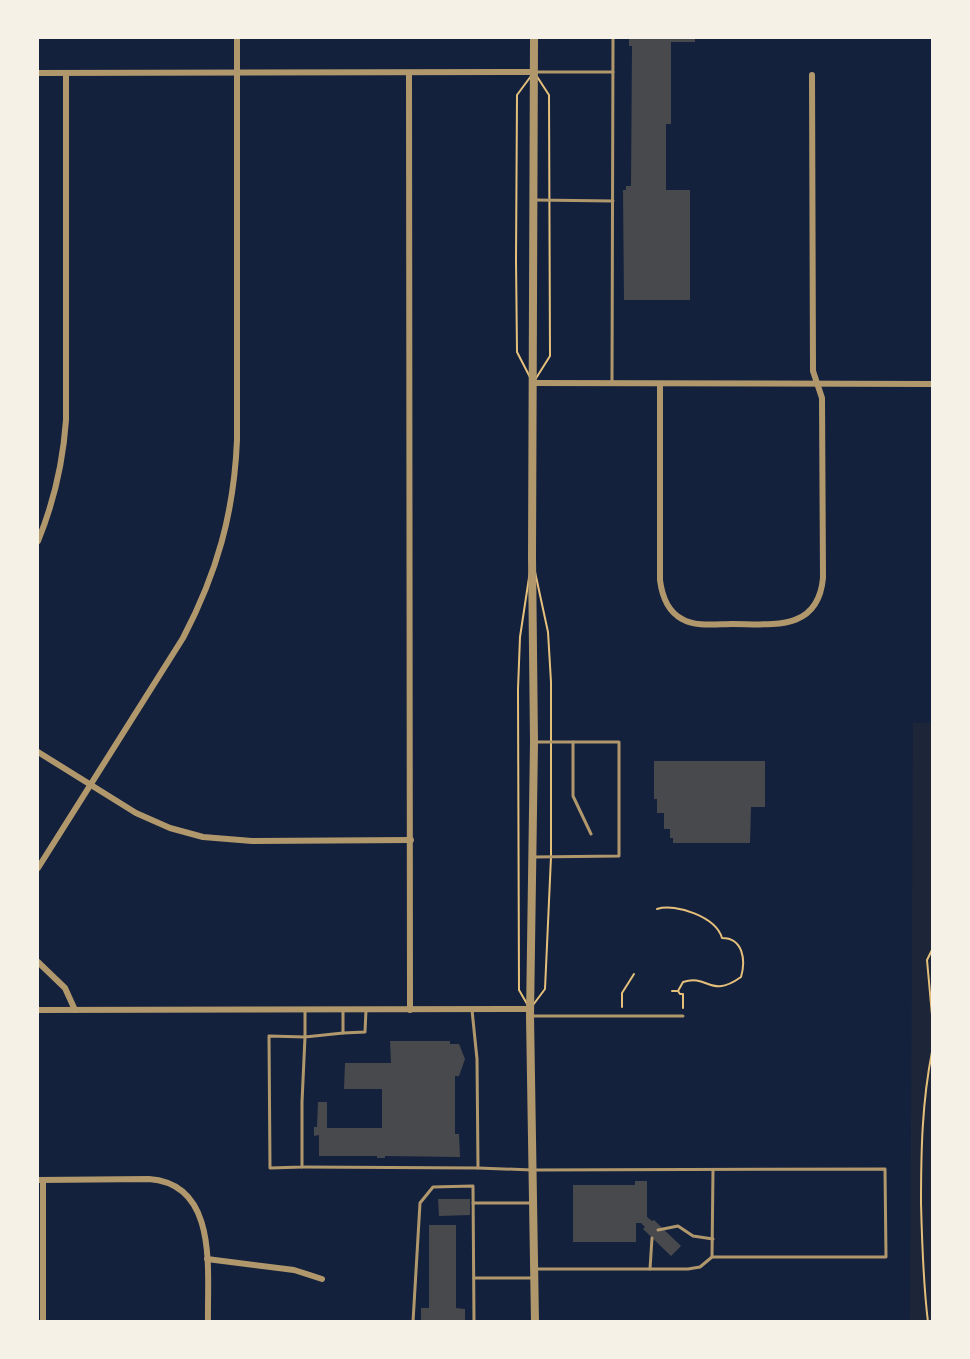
<svg xmlns="http://www.w3.org/2000/svg" width="970" height="1359" viewBox="0 0 970 1359" font-family="Spectral,serif">
	<rect width="100%" height="100%" fill="#14213d"/>
	<path fill="#1d2539" d="M913,723H932V1321L910,1322Z"/>
	<g fill="#48494c">
		<path d="M629,38H695V42H671V124H666V190H690V300H624L623,190H626V186H631L632,46H629Z"/>
		<path d="M654,761H765V807H751L750,843H673V838H670V829H664V813H657V799H654Z"/>
		<path d="M390,1041H450V1044H459L465,1059L459,1076H455V1134H459L460,1157L385,1156V1158H377V1156H319V1135L314,1136V1127H317L318,1102H327V1128H382V1089H344L345,1063H391Z"/>
		<path d="M635,1181H647V1217L652,1221L654,1220L681,1246L671,1256L643,1229L645,1227L641,1223H636V1242H573V1185H635Z"/>
		<path d="M438,1199H470V1215L439,1216Z"/>
		<path d="M429,1225H456V1308L465,1309V1322H421V1308H429Z"/>
	</g>
	<g fill="none" stroke-linecap="round" stroke-linejoin="round">
		<g stroke="#e5c07b" stroke-width="2">
			<path d="M534,72L549,95L550,356L533,383L517,352L516,260L517,95Z"/>
			<path d="M532,558L548,632L551,682V857L545,989L530,1009L519,990L518,689L520,637Z"/>
			<path d="M932,812V813"/>
			<path d="M657,909C676,903 716,917 722,938C743,938 746,960 741,977C710,999 709,974 683,982L678,991H672"/>
			<path d="M932,950L927,960L932,1015"/>
			<path d="M678,991L680,994H683V1008"/>
			<path d="M622,1007V993L634,974"/>
			<path d="M928,1322C923,1282 922,1243 921,1203C921,1152 922,1102 932,1052"/>
		</g>
		<g stroke="#b1986c" stroke-width="3">
			<path d="M535,72H613"/>
			<path d="M535,200L613,201"/>
			<path d="M612,382L613,38"/>
			<path d="M573,742V796L591,834"/>
			<path d="M533,857L619,856V742H536"/>
			<path d="M343,1010V1033L365,1032L366,1010"/>
			<path d="M305,1011V1037L269,1036L270,1168L302,1167V1102L305,1037L343,1033"/>
			<path d="M532,1016H683"/>
			<path d="M302,1167L478,1168L477,1059L472,1010"/>
			<path d="M478,1168L532,1170L885,1169L886,1257H712L700,1267L688,1269H535"/>
			<path d="M473,1203H532"/>
			<path d="M658,1230L678,1226L693,1236L713,1239"/>
			<path d="M712,1257L713,1170"/>
			<path d="M650,1269L652,1238"/>
			<path d="M474,1278H532"/>
			<path d="M413,1322L420,1203L433,1187L473,1186L474,1322"/>
		</g>
		<g stroke="#b1986c" stroke-width="6">
			<path d="M38,73L534,72"/>
			<path d="M409,73L410,1010"/>
			<path d="M533,383L932,384"/>
			<path d="M660,384V580C662,596 667,611 682,619C695,627 717,624 732,624C772,624 818,632 823,578L822,398L813,371L812,75"/>
			<path d="M38,541C54,502 63,463 66,420V73"/>
			<path d="M38,752L136,813L170,828L203,837L252,841L411,840"/>
			<path d="M38,868L183,638C217,573 234,513 237,440V38"/>
			<path d="M38,962L65,988L75,1010"/>
			<path d="M38,1010L530,1009"/>
			<path d="M38,1180L149,1179C219,1184 207,1271 208,1322"/>
			<path d="M43,1180V1322"/>
			<path d="M207,1259L294,1270L322,1279"/>
		</g>
		<path stroke="#b1986c" stroke-width="8" d="M534,38L532,558L534,742L530,1016L535,1322"/>
	</g>
	<rect width="970" height="1359" fill="none" stroke="#f6f1e7" stroke-width="78"/>
</svg>
